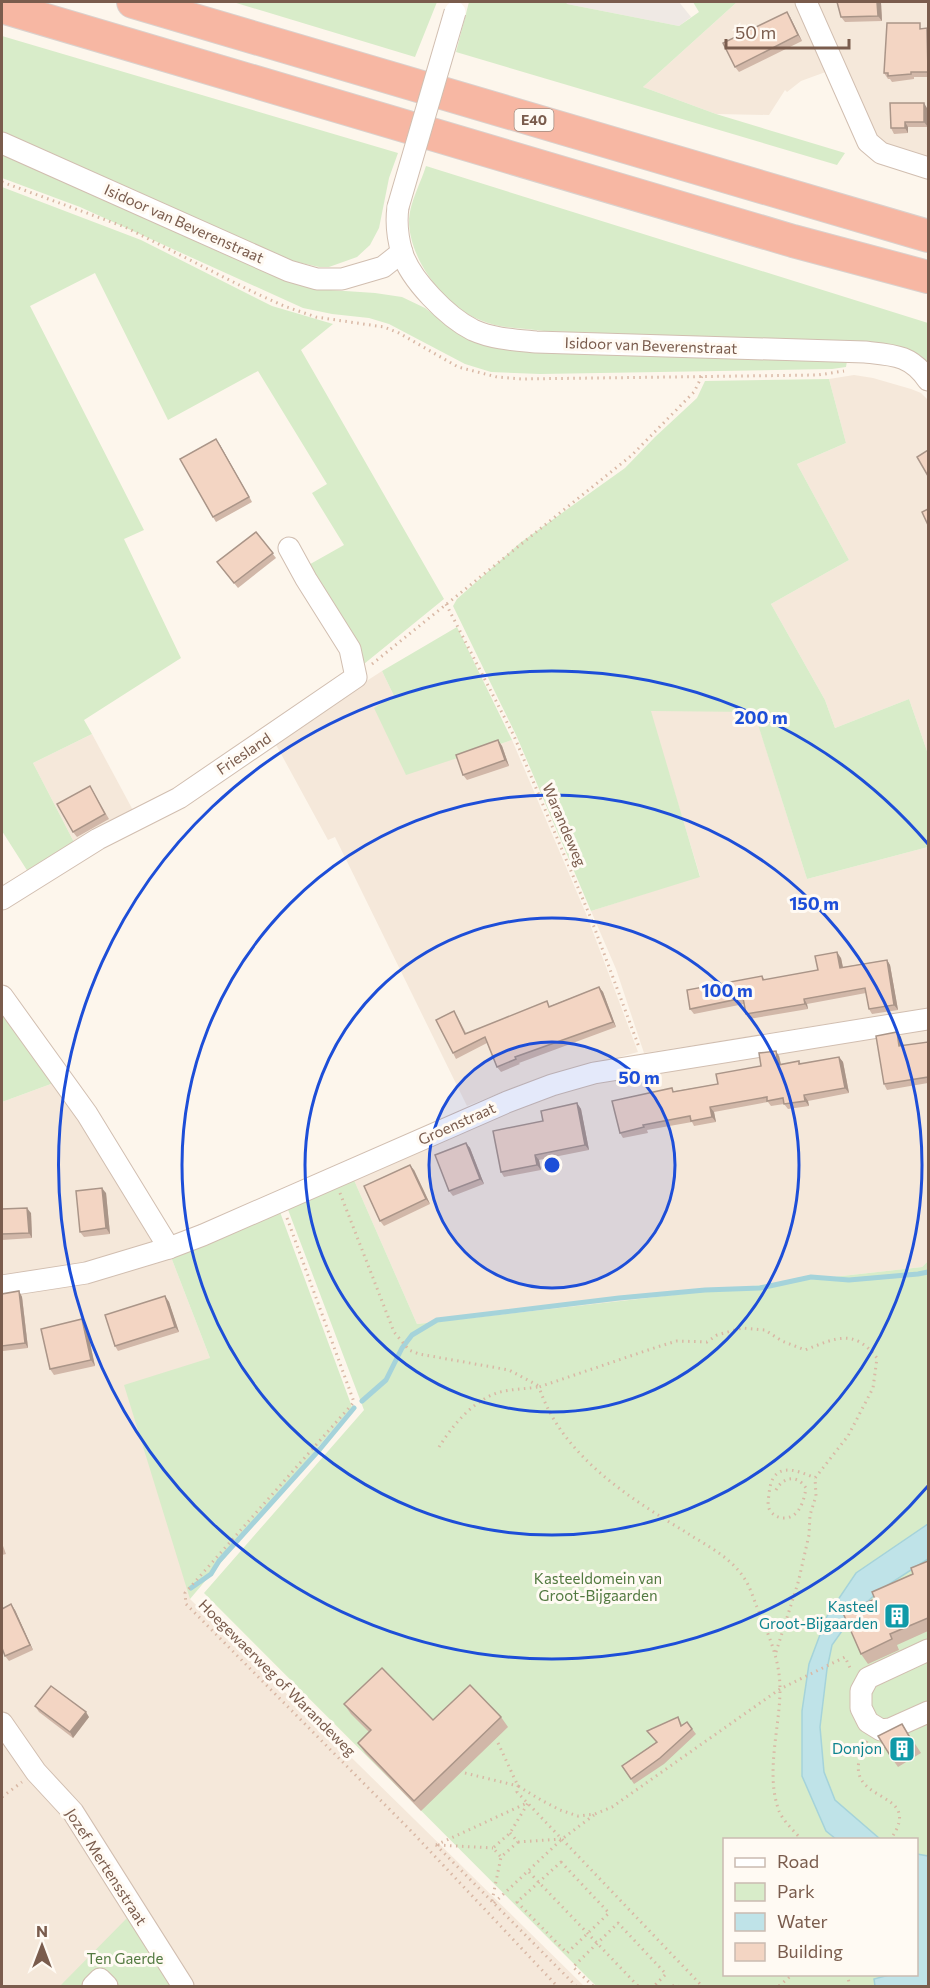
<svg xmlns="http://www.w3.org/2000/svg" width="930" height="1988" viewBox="0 0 930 1988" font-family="Commissioner,sans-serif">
	<rect width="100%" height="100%" fill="#fdf6ec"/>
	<g fill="#f5e8da">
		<path d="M737,2H928V163L884,150L831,70L801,81L787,92L785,90L769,115L716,114L643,87Z"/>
		<path d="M854,375L873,378L911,389L921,393L928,400V754L909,699L835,728L825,700L771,604L849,560L797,464L846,443L829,379Z"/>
		<path d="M382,671L394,696L375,708L406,774L512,740L587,916L638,1052L525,1083L467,1106L335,837L328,840L274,741Z"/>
		<path d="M650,711H754L807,879L928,847V1008L644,1053L616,969L591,911L700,876Z"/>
		<path d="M92,734L135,814L76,846L33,763Z"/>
		<path d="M928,1027V1261L922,1267L417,1324L354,1180L524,1103L598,1081Z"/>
		<path d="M59,1081L171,1257L210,1358L190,1599L584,1986H2V1102Z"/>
	</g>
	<path fill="#efe9e4" d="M566,2H679L691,17L679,26L567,4Z"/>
	<g fill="#d8ecc9" fill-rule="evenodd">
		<path d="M233,2H437L415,57Z"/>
		<path d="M469,2H566L567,4L679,26L699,12L693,2H737L643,87L716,114L845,153L837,165L456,52Z"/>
		<path d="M2,36L398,153L389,178L379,228L370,245L357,257L329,267H319L288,260L2,132Z"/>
		<path d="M2,153L217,251L298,285L315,289L375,293L402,297L425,308L455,331L476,341L490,347L510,349L847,361L846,367L832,369L540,374L491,372L465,364L389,324L369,318L332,314L303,308L80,207L2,178Z"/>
		<path d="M426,166L928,323V362L899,346L845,342L544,331C523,328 500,329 480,320C444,306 408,258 409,219C410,202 421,182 426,166Z"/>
		<path d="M2,187L141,240L272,306L333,324L301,350L444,599L359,668L305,567L344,545L312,493L327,484L258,371L168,420L95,273L30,306L144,530L124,539L181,658L84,720L92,734L33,763L76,846L30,875L2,831Z"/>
		<path d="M829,379L846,443L797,464L849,560L771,604L825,700L835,728L909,699L928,754V847L807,879L754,712L651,711L700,877L591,911L517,737L453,606L457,599L520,543L625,468L655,437L697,398L705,381Z"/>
		<path d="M457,627L512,740L406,775L374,708L394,696L382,671Z"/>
		<path d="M2,1004L59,1081L2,1102Z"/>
		<path d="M354,1180L417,1324L922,1267L928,1261V1986H596L204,1593L364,1410L287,1207L317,1197ZM724,1840H916V1974H724Z"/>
		<path d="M280,1212L352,1407L190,1599L124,1385L210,1358L171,1257Z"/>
		<path d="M130,1915L174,1986H60Z"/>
	</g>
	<g fill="#bfe3e8" stroke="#a5d3da" stroke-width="1.5">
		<path d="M928,1524V1559L880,1590L854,1614L832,1645L827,1669L820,1727L824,1772L835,1800L880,1839H836L826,1831L802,1776V1711L809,1664L827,1616L856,1573Z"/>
		<path d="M917,1854L928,1856V1986H875L874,1979L889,1975L916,1974Z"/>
	</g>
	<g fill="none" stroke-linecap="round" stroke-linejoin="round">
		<g stroke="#a5d3da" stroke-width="5">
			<path d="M362,1401L386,1380L402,1348L412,1335L437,1320L619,1298L705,1290L760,1288L811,1277L849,1280L918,1274L928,1272"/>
			<path d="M191,1588L211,1574L219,1561L320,1449L354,1408"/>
		</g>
		<defs>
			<g id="minor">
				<path d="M806,2L868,142L881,153L928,168"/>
				<path d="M2,143L289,271L317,279H342L383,267L402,252"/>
				<path d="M398,207C396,221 398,239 402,253C411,280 447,317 473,330C493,339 515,340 536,342L865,352C894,355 911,355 928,380"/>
				<path d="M2,899L98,839L179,798L356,677L350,649L306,579L289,548"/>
				<path d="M2,996L87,1114L169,1248"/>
				<path d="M2,1286L86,1273L169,1248L203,1235L507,1102L552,1085L594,1073L928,1019"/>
				<path d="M928,1650L868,1678L861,1691V1708L868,1722L881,1730L890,1729L928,1712"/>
				<path d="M2,1723L36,1772L73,1812L183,1986"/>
				<path d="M93,1986L100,1979L107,1986"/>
			</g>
			<g id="highway">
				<path d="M133,2L928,236"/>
				<path d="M2,7L793,241L928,277"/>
			</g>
		</defs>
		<use href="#minor" stroke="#d1beb0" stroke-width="23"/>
		<use href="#highway" stroke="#dad1cd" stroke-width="34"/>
		<g stroke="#d9b8a5" stroke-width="3" stroke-dasharray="1.5 4.5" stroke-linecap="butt">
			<path d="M2,182L125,227L253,292L284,306L316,317L384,327L399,333L458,367L497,377L521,379L818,375L844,371"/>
			<path d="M446,604L514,736L590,916L639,1047"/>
			<path d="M372,664L632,455L694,392L702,376"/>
			<path d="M340,1193L394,1332L409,1350L419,1354L509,1370L539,1386"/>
			<path d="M287,1218L354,1402L185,1593L186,1604L412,1832L557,1986"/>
			<path d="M439,1447C453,1425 473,1400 500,1392C512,1389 525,1389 538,1387"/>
			<path d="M776,1490C783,1477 797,1474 806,1488C804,1501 799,1518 784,1518C779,1518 775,1516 771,1512C767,1507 768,1501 769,1495C771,1462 793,1468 815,1478"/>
			<path d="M776,1652L798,1583L809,1535L810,1515L816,1496L815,1478L848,1436L873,1388L877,1358C854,1328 836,1338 805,1350L782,1341L765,1330L742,1328L717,1335L707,1342L677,1341L657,1347L539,1387C561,1454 626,1496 684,1531C705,1545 730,1556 744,1578C750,1586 753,1598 757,1607C768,1634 780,1659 780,1689C780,1728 765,1773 779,1811C783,1821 795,1832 802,1840"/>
			<path d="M867,1741C829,1809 930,1784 890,1840"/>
			<path d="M498,1743L518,1786L541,1800L560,1810L578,1816L595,1814L612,1807L780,1689L845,1657L851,1670"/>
			<path d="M465,1773L518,1786L517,1792L702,1986"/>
			<path d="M2,1797L22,1782"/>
			<path d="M510,1833L518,1842L501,1857L493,1848L510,1833L528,1803"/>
			<path d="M518,1842L561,1839"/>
			<path d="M436,1845L576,1986"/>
			<path d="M436,1845L527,1803"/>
			<path d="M438,1845L493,1848"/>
			<path d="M561,1862L609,1913L567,1953L517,1902Z"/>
			<path d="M529,1872L638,1986"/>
			<path d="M492,1901L501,1857"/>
			<path d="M494,1903L562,1839L594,1815"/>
			<path d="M847,1974L850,1986"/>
			<path d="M593,1986L573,1967L618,1923L666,1974L654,1986"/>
			<path d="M673,1986L676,1984L678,1986"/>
			<path d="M779,1986L793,1974"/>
		</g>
		<use href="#minor" stroke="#fff" stroke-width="21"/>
		<use href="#highway" stroke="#f7b7a3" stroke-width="32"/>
		<defs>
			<path id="minor-bridge" d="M398,207L455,12"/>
		</defs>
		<use href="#minor-bridge" stroke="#d1beb0" stroke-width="23" stroke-linecap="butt"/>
		<use href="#minor-bridge" stroke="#fff" stroke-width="21"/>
	</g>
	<g fill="#d1b7a8">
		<path d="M837,2H880L881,3L882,21L845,22L841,17Z"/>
		<path d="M790,17L802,41L739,72L735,67Z"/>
		<path d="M924,29L928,30V77H914V79L892,82L890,79H888L884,73Z"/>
		<path d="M927,108L928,127H908V133L894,134L891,128Z"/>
		<path d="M220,445L252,502L216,522L213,517Z"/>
		<path d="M256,532L276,558L238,588L221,567Z"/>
		<path d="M498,740L502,746L509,766L467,780L463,775Z"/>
		<path d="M90,786L109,819L77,837L73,832Z"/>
		<path d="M841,958L843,967L887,960L890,965L898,1010L872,1014L869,1009L866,993L807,1004L808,1009L749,1019L746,1014L744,1004L694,1014L690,1009L762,976L765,980L818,970Z"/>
		<path d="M599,987L603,992L616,1027L519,1063L520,1064L501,1072L497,1067L487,1043L456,1059L453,1053L457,1016L466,1033L550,1006Z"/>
		<path d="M901,1037L902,1046L928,1042V1083L887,1090L884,1084Z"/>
		<path d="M779,1056L781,1064L799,1061L801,1064L839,1057L843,1062L849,1093L808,1101L809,1106L788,1109L784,1104L771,1106L768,1102L714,1112L716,1122L694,1126L692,1122L647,1130L648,1133L623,1138L620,1133L675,1091L718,1084L761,1066Z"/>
		<path d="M577,1103L581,1109L589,1150L539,1160L541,1170L504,1177L501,1172L543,1121Z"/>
		<path d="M466,1143L470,1148L484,1184L453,1196L449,1191Z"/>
		<path d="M414,1170L430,1204L384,1226L380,1221Z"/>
		<path d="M106,1193L110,1234L84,1237L80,1232Z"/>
		<path d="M2,1209L31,1213L32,1238L2,1240Z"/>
		<path d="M19,1291L22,1297L28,1348L3,1351L2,1350V1294Z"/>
		<path d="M165,1296L169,1302L179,1332L118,1351L115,1346Z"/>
		<path d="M82,1319L86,1325L95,1366L54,1375L50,1369Z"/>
		<path d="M2,1543L6,1554L2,1555Z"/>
		<path d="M928,1561V1631L897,1645L899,1650L868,1664L861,1654L875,1599L913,1574Z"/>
		<path d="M15,1610L33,1650L9,1661L5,1656Z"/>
		<path d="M344,1704L433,1720L501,1717L508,1727L421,1811L365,1753L358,1743L369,1732L351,1714Z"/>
		<path d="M35,1706L89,1717L73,1738L39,1712Z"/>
		<path d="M678,1717L682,1725L687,1722L696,1734L664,1764L634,1784L622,1766L656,1742L647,1731Z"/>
		<path d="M902,1724L921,1753L898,1767L891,1757Z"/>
	</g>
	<g fill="#aa9588">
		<path d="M877,2H880L881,3L882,21L878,16Z"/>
		<path d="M787,12L790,17L802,41L798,35Z"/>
		<path d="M927,28L928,30V72Z"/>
		<path d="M924,103L927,108L928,127L924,122Z"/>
		<path d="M905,122L908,127V133L905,128Z"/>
		<path d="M216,439L220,445L252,502L249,497Z"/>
		<path d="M498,740L502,746L509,766L505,760Z"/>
		<path d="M837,952L841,958L844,973L840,968Z"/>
		<path d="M887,960L890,965L898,1010L894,1005Z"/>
		<path d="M599,987L603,992L616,1027L613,1022Z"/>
		<path d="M804,999L807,1004L808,1009L805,1004Z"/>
		<path d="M897,1032L901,1037L903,1051L899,1046Z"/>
		<path d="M776,1051L779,1056L782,1070L778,1065Z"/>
		<path d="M839,1057L843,1062L849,1093L845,1088Z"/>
		<path d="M804,1095L808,1101L809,1106L805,1101Z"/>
		<path d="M577,1103L581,1109L589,1150L585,1145Z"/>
		<path d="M710,1107L714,1112L716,1122L712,1117Z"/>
		<path d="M466,1143L470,1148L484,1184L480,1179Z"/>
		<path d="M535,1155L539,1160L541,1170L537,1165Z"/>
		<path d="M410,1165L414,1170L430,1204L426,1199Z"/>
		<path d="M102,1188L106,1193L110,1234L106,1228Z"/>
		<path d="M27,1208L31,1213L32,1238L29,1233Z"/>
		<path d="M19,1291L22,1297L28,1348L25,1343Z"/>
		<path d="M165,1296L169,1302L179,1332L175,1327Z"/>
		<path d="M82,1319L86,1325L95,1366L91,1360Z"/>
		<path d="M11,1604L15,1610L33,1650L30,1645Z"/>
		<path d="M86,1712L89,1717L73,1738L70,1732Z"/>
	</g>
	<g fill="#f3d5c3" stroke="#aa9588" stroke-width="1.5">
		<path d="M837,2H877L878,16L841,17Z"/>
		<path d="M787,12L798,35L735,67L723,43Z"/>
		<path d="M887,23H920V29L927,28L928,72H911V74L888,76V73H884Z"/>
		<path d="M890,103H924V122H905V128H891Z"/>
		<path d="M216,439L249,497L213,517L180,459Z"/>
		<path d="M928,450V476L917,457Z"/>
		<path d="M928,509V525L922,512Z"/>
		<path d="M256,532L273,553L234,583L217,562Z"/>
		<path d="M498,740L505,760L463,775L456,755Z"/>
		<path d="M90,786L105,814L73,832L57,804Z"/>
		<path d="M837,952L840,968L887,960L894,1005L869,1009L865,988L804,999L805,1004L746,1014L743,998L690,1009L687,990L762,976L763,980L818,970L815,956Z"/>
		<path d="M599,987L613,1022L515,1057L516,1059L497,1067L485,1037L453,1053L436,1020L454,1011L465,1034L547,1001L549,1007Z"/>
		<path d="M897,1032L899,1046L928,1042V1077L884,1084L876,1036Z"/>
		<path d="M776,1051L778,1065L799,1061V1064L839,1057L845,1088L804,1095L805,1101L784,1104L783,1098L767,1101V1097L710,1107L712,1117L691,1121L690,1116L643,1125L644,1127L620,1133L612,1101L672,1088L673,1092L718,1084L716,1074L761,1066L759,1053Z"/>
		<path d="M577,1103L585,1145L535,1155L537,1165L501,1172L493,1131L543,1121L541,1111Z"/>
		<path d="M466,1143L480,1179L449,1191L435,1155Z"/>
		<path d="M410,1165L426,1199L380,1221L364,1186Z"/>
		<path d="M102,1188L106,1228L80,1232L76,1191Z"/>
		<path d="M27,1208L29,1233L2,1234V1209Z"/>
		<path d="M19,1291L25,1343L2,1346V1294Z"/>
		<path d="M165,1296L175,1327L115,1346L105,1315Z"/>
		<path d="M82,1319L91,1360L50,1369L41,1329Z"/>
		<path d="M928,1561V1618L890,1634L892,1639L861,1654L843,1613L875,1599L872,1592L913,1574L911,1568Z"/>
		<path d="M11,1604L30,1645L5,1656L2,1648V1609Z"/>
		<path d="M382,1668L433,1720L470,1685L501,1717L414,1801L358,1743L371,1730L344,1704Z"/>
		<path d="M51,1686L86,1712L70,1732L35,1706Z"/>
		<path d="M678,1717L681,1726L687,1722L692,1729L660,1758L631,1779L622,1766L657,1742L647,1731Z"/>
		<path d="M902,1724L913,1743L891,1757L878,1736Z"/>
	</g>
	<circle cx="552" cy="1165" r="123" fill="#1d4ed8" fill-opacity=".12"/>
	<g fill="none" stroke="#1d4ed8" stroke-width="3">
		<circle cx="552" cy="1165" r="123"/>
		<circle cx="552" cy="1165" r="247"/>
		<circle cx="552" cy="1165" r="370"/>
		<path d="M928 1486A494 494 0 1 1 928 844"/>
	</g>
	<defs>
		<symbol id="building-square" viewBox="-11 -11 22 22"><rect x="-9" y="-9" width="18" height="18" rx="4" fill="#0f9aa8" stroke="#fffaf3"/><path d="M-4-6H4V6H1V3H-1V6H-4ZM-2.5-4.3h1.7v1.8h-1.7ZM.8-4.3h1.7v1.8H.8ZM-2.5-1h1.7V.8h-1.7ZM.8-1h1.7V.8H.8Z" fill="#fff"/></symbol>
	</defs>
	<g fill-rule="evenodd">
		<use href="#building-square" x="882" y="1601" width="30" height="30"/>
		<use href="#building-square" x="887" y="1734" width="30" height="30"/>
	</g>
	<g text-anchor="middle" stroke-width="6" stroke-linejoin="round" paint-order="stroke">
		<rect fill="#fffaf3" stroke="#a28b7f" stroke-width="1.5" x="514.5" y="109" width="39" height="22" rx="4.5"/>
		<g font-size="14" font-weight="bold" fill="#7a5c4d">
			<text x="534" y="125">E40</text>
		</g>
		<g font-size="15" fill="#7a5c4d" stroke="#fffaf3">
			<text transform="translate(184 224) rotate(24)" y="5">Isidoor van Beverenstraat</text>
			<text transform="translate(651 346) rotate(2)" y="5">Isidoor van Beverenstraat</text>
			<text transform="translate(244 754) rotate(-34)" y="5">Friesland</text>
			<text transform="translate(564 825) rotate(67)" y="5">Warandeweg</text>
			<text transform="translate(457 1124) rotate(-24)" y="5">Groenstraat</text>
			<text transform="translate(277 1678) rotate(45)" y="5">Hoegewaerweg of Warandeweg</text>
			<text transform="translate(106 1867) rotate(57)" y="5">Jozef Mertensstraat</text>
		</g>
		<g font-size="15" fill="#537a41" stroke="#fffaf3">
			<text x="598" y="1584">Kasteeldomein van<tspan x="598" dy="17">Groot-Bijgaarden</tspan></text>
			<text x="125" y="1964">Ten Gaerde</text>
		</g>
		<g font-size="15" fill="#0d838f" stroke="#fffaf3" text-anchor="end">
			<text x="878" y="1612">Kasteel<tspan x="878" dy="17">Groot-Bijgaarden</tspan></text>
			<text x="882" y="1754">Donjon</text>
		</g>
	</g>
	<circle cx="552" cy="1165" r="9" fill="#1d4ed8" stroke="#fffaf3" stroke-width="3"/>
	<g font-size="18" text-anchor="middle" font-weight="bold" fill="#1d4ed8" stroke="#fffaf3" stroke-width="6" stroke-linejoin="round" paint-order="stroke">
		<text x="761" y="724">200 m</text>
		<text x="814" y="910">150 m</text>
		<text x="727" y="997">100 m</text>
		<text x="639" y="1084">50 m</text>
	</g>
	<rect width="930" height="1988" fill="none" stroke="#7a5c4d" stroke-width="6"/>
	<rect x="723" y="1838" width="195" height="138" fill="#fffaf3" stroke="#cabbb1" stroke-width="1.5"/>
	<rect x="735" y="1858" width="30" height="9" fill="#ffffff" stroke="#cabbb1" stroke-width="1.5"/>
	<text x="777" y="1868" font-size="18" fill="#7a5c4d">Road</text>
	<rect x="735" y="1883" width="30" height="18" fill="#d8ecc9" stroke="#cabbb1" stroke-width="1.5"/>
	<text x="777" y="1898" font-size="18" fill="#7a5c4d">Park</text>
	<rect x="735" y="1913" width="30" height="18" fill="#bfe3e8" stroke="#cabbb1" stroke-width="1.5"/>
	<text x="777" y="1928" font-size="18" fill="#7a5c4d">Water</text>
	<rect x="735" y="1943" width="30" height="18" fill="#f3d5c3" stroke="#cabbb1" stroke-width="1.5"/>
	<text x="777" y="1958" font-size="18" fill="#7a5c4d">Building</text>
	<g transform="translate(42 1946)" stroke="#fffaf3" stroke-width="4.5" paint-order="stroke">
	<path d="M0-4.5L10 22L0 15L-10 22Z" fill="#7a5c4d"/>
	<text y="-9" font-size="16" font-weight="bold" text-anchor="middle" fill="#7a5c4d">N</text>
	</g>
	<path d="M726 39v9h123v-9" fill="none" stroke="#7a5c4d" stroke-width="3"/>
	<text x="735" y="39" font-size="18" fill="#7a5c4d" stroke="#fffaf3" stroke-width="4.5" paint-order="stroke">50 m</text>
</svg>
